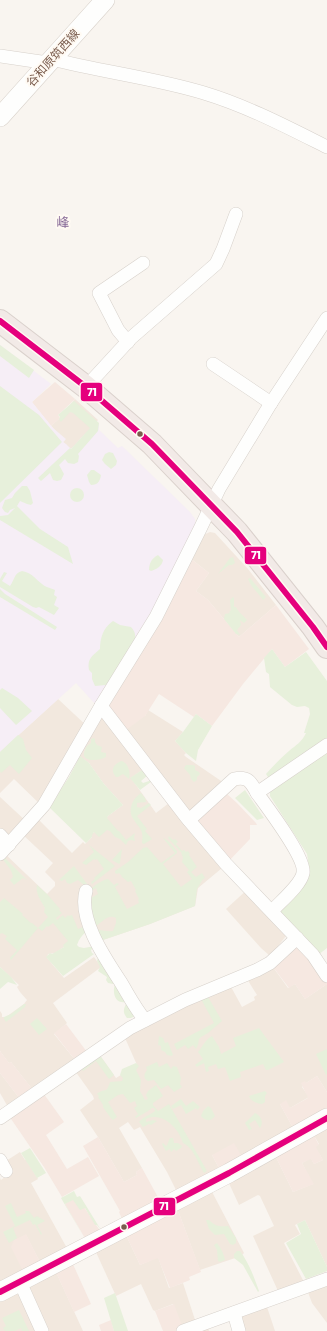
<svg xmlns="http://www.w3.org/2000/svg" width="327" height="1331" viewBox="0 0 327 1331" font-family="Poppins,'Noto Sans JP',sans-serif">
	<rect width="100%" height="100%" fill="#f9f5f0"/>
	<g fill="#f2e8de" fill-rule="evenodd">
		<path d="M75,399L98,420L71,449L63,442L65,440L51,426L60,418Z"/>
		<path d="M210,532L215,533L248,569L276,605L239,637L208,600L196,591L209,573L190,558L201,536Z"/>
		<path d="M58,699L89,728L101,706L145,716L148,710L183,732L175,741L186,753L184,755L186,757L227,785L222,868L198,888L195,906L150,924L100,941L86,932L55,953L48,954L47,958L64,978L94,957L101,967L53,1003L67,1023L54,1034L75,1060L33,1090L11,1062L9,1063L0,1051V1011L2,1014V1017H6L24,1004L27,1000L20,992L17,987L19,985L0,967V797L28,823L35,816L72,853L83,842L85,844L92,837L91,835L94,832L108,816L123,805L104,784L89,763L75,753L43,807L14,779L0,793V752ZM145,768L173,800L156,813L131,778ZM20,832L53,863L45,872L55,882V886L47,894L3,852Z"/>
		<path d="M249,888L290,931L270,956L261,948L226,909Z"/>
		<path d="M270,963L288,988L295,984L305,999L327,984V1092L317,1076L306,1083L302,1084L303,1086L302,1087L309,1097L290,1108L280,1104L293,1128L242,1158L212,1155L220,1170L177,1192L167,1172L140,1127L134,1130L128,1122L119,1128L142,1168L136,1172L137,1175L124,1182L98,1137L80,1110L94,1099L93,1096L73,1068L99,1054L116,1078L137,1065L125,1038V1032L230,985L242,1007L255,1000L254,997L257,995L247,979Z"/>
		<path d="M0,1073L20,1099L8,1107L0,1093Z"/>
		<path d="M327,1124V1267L305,1220L295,1225L300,1234L284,1243L306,1286L327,1279V1323L312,1303L306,1287L278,1291L253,1236L274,1226L260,1196L258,1195L239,1205L227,1179L274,1153L293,1192L313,1184L302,1163L311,1158L314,1164L323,1160L315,1147L319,1144L312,1132Z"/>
		<path d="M20,1152L25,1160H26L38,1179L31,1183L68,1250L41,1264L26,1235L18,1239L23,1271L0,1284V1178L1,1180L12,1172L6,1161Z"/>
		<path d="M210,1188L244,1253L241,1256L200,1270L179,1213L175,1207Z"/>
		<path d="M125,1233L140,1265L158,1257L169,1288L183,1283L197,1326L206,1322L209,1331H183L173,1304L155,1311L153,1310L141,1284L116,1296L95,1250Z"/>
		<path d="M55,1270L83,1331H0V1298Z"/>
		<path d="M265,1301L275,1331H239L234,1313Z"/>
	</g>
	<g fill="#f6e8e1">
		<path d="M55,382L75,399L58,415L60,418L51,426L32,402Z"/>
		<path d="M190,558L209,573L196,591L208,600L239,637L276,605L309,649L285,667L272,649L243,684L212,726L196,714L194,717L159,694L145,716L122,733L101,706Z"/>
		<path d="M225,794H227L237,803L256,823L257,825H250V839L226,864L193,824Z"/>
		<path d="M297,938L327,976V984L305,999L295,984L289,988L270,963Z"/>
		<path d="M66,1024L87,1052L75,1060L54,1033Z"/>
		<path d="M0,1051L9,1063L11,1062L33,1090L20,1099L0,1073Z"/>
		<path d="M317,1076L327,1092V1109L293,1128L280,1104L286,1100L290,1108L308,1098L301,1083L305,1081L306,1083Z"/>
		<path d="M41,1090L64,1122L46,1135L67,1169L88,1157L99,1176L62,1197L44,1167L7,1113Z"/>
		<path d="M312,1132L319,1145L316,1147L323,1160L314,1164L311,1159L302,1163L314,1184L293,1192L274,1153Z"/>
		<path d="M98,1137L124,1182L137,1175L136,1172L142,1168L160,1201L123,1221L119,1212L120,1211L83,1146Z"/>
		<path d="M234,1143L242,1157L220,1170L212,1155Z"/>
		<path d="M77,1197L101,1232L86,1240L65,1204Z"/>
		<path d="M175,1207L179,1213L201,1272L189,1277L190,1280L170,1288L158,1258L140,1265L125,1233Z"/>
		<path d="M26,1234L40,1262L23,1271L11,1247L14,1240Z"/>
		<path d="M72,1262L91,1304L74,1312L55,1270Z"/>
		<path d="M174,1304L184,1331H163L155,1311Z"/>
		<path d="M111,1320L114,1331H101L99,1325Z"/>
	</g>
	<path fill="#f6eef6" d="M0,345L51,384L32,402L53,428L66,439L63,442L66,444L71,449L96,422L99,423V430L118,448L122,446L190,512L195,519L196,528L163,594L96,705L76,683L0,752Z"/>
	<g fill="#e7f0db">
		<path d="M0,345L34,370L29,378L0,356Z"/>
		<path d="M0,386L39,415L62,442L0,503Z"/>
		<path d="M74,401L99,423L98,431L78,454L79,456L78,462L74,464L68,463L65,459L59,465L64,474L61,480L57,481L53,480L50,473L41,481L38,478L70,448L71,449L90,428L73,413L70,412L61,422L59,419L60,417L58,415Z"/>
		<path d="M109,452L113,453L117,461L116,465L111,469L105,464L102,460L105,454Z"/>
		<path d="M91,470H94L101,475C100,481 98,485 91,485L89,482L87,475Z"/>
		<path d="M22,486H27L30,491L33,503L31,505L27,504L20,501L17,506L40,529L68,547L73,564L0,520V516L8,515L15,508L10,510L8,513L5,512L2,508L5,500L12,498L15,493Z"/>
		<circle cx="77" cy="495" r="7"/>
		<path d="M158,555L163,560C162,566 157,569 151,571L149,570C149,563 152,558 158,555Z"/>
		<path d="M233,557L235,563L232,565H229L218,574L230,558Z"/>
		<path d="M22,571C33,573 35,579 42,584C45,587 51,588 55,590L54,595L57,597L54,605L59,608L54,615L39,607L36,608L33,607L0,587V579L4,572L7,573L2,581L10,586C15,579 14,573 22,571Z"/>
		<path d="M250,578L266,597L263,600C258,592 252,589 248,579Z"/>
		<path d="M0,589L5,594L57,627L55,630L0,597Z"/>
		<path d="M233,597L234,598V607H236C239,613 243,615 247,620L244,623L240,620L241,625L237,630L240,635L236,634L224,619L225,614L230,613L229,612L231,610L230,600Z"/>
		<path d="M113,621L120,625L131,627C136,633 136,636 134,643L106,685L95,686L92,679V673L89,670C87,659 92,656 100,649C100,638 103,628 113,621Z"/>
		<path d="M272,649L285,667L306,652L327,681V739L270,778L268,777L266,774C273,766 281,758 289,751C296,745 302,742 306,733H304L310,714L309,708L305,706L297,707L292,705L270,687L269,674L266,672L264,658Z"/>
		<path d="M2,688L18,698L32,711L16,725L0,708V690Z"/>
		<path d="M196,714L212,726L198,750L196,761L186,753L175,741L183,732Z"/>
		<path d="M18,735L23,739L26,750L32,758L19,774L10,765L1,773L0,771V752Z"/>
		<path d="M94,738L95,739V742L97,745L102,747L101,752L106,753V757C99,761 79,763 85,750C86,746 88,745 91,743V739Z"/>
		<path d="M327,752V948L318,955L280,912L308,875L309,868L307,854L270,796V792L273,788Z"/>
		<path d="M80,756L89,763L104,784L123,805L108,816L107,818L118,831H119L126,840L135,833L134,837L135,841L131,840L128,841L126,845L120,839L115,837L110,831L107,830L99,837L94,832L92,835V837L86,843L49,807L69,777Z"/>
		<path d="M121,761C128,762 131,773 129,779L123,774L118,777H116C110,770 113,765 121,761Z"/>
		<path d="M186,765H193L195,766V770L199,772L200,774L197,777V780L194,782L191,779L190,775L184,768Z"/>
		<path d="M145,768L148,775L141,781L143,783L155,779L140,790L130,778Z"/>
		<path d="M245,790L264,818L257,820L235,798Z"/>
		<path d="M141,793L145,798L146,802L137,803V807L141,808L149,803L151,805L137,816L147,829L145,831L152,839L144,844L142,843C142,839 143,837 142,833C141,828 137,825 134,820C127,811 132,799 141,793Z"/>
		<path d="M169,836L173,840L175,839L178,842L176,844L182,851L184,850L186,852L188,851L190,854L189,855L197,867L191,872L196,877L202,873L205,878L203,879L197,889L195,906L150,924L100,941L98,930C104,930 107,932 113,931L116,923V918C107,913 102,924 93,927L89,899L98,894L96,888L90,892L89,891C93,886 102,880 108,879L114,885L117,883L119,884L115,887L127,909L139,903L138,900L139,899L135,891L136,890L131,881L128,882L121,876H122L119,873L117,874L115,873V871L128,862L143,848L147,847L161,863L175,853L163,838C170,841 172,846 177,851V853L163,864L181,887L192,879L187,872L189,870L182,862L183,858L181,852L168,838Z"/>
		<path d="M89,845L115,866L92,884L91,882L95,879L94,878L104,869L97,859L95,860L94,859L86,865L82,863L94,852Z"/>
		<path d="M122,849L120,863L119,864L112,860Z"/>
		<path d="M4,857L27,880L23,878L14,885L10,880L13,877C12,869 6,865 3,859Z"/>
		<path d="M74,866L87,884L84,885L78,880L70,884L67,883L65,879L62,881L59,880Z"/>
		<path d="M37,885L47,894L60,909L59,910L62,913L56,918L57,920L63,915L65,918L68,915L69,916L72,915L78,929L85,926L86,932C82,935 79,939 77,945L79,947L84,948L95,946L91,950L92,953L94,954L63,976L46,957L50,953L52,954L64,947L63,945L68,941L53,923L48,927L47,926L42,931L38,928L11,960L10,958L17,950L5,939L7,936L2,933L0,934V902L4,898L23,914L22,915L31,923H32L38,928L48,917L44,912L45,908C41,901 35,893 37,885Z"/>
		<path d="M98,958L115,981L113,984L108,983L106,980L107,977L98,971L100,967L97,961Z"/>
		<path d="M0,967L11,977L17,985L8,982L0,989Z"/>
		<path d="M115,984L125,1002C115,1004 112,992 115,984Z"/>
		<path d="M208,997L222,1021L208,1033L201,1037L199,1039L198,1045L196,1049L193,1045L188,1049L185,1045L177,1050L174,1044L214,1023L201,999Z"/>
		<path d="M128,1002L135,1016L131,1018H127C123,1013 123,1010 126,1004Z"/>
		<path d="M24,1004H26L25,1007L6,1022L4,1019V1017L11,1014Z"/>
		<path d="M37,1018L47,1029L39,1035L30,1024Z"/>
		<path d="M259,1028L284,1062L268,1070H266L263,1064L240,1072L241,1077L230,1081L225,1067L218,1069L216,1064L208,1067L209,1071L206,1072L204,1063L197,1067L195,1065L203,1059L198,1052C203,1046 205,1040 212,1036L219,1047L221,1054L236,1046L233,1038Z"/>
		<path d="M159,1036L163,1038L165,1043L168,1042L173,1055L171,1056L167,1055L165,1052L161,1050V1046L158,1045Z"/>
		<path d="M327,1049V1074L326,1075L316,1054Z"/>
		<path d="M99,1054L114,1075L109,1079L96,1061L83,1071L80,1067Z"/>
		<path d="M157,1062L159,1067L167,1063L171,1069L173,1066L177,1067L181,1078L180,1084L182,1087L174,1092L168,1085L161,1089L154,1080L148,1081C144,1079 144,1076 145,1073L147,1070L146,1067Z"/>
		<path d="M136,1063L139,1066L136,1070L141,1080L140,1091L145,1100L148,1099L146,1095L148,1091L156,1085L163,1096L153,1103V1105L158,1111L169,1104L207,1171L204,1173C198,1163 193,1147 183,1143C179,1129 163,1111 146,1119V1122L153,1120L157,1121L151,1125L149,1124L143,1127L139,1122C144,1116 150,1115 155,1111L154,1108H152L148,1111L136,1118L135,1117L138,1114L134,1108L137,1106L135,1101L130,1103L123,1094L118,1095L108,1102L117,1117L113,1120C110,1118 106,1111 103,1107V1105L98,1097L99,1096L97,1094C105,1087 106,1095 110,1082L122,1081L123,1078L120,1075L122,1069Z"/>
		<path d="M265,1091L267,1093L265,1096V1102L262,1104C257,1103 251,1102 249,1096Z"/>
		<path d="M181,1099L186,1106L193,1101L200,1107L197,1110L196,1108L186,1114L181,1105L173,1109L171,1106Z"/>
		<path d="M208,1106L211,1108L215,1116C211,1122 205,1121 201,1116L203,1111Z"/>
		<path d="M255,1113C261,1116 264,1122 260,1128L255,1120L249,1124L252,1129L249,1130L245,1123Z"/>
		<path d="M170,1138H173L174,1143H178L182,1146L181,1148L176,1151L174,1149L171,1152L170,1149L166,1151L162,1144L163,1143L166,1146L167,1145Z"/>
		<path d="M30,1148L46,1173L37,1178L21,1153Z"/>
		<path d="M74,1191L77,1197L80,1196L101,1230L97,1225H95L85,1208L80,1210L73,1200L65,1204L85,1239L61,1198Z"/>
		<path d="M11,1203L17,1217L26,1213L25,1211H29L34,1218L37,1216L45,1221L37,1225L42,1234L41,1235L35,1224L33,1225L30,1220L13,1228L17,1238L9,1243L3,1232L15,1226L5,1206Z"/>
		<path d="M206,1220H209C215,1226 219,1227 228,1226L236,1238V1243L233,1245L230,1244L224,1234L215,1235L209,1229Z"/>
		<path d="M305,1220L327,1267V1271L306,1279L286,1243L301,1234L297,1224Z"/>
		<path d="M217,1243C221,1248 224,1254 225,1260L220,1262L218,1261L217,1250L214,1245Z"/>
		<path d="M237,1251H240C249,1263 254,1277 259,1291L258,1292L243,1265L234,1258V1254Z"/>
		<path d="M115,1293L128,1331H114L104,1298Z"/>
		<path d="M19,1310L29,1331H22L21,1328L15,1331H5L3,1328L6,1326L2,1318Z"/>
	</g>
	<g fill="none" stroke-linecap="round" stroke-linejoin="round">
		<defs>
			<g id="street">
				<path d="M0,56L48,63"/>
				<path d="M52,59C102,72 155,78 204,93C247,106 287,127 327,147"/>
				<path d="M128,342L118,330L99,293L143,263"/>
				<path d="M213,364L271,403"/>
				<path d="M86,387L131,338L216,264L223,249L236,214"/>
				<path d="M101,706L187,818L226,864L313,955L327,976"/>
				<path d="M189,820L234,779C248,776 251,782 257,793"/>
				<path d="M0,835L9,845"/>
				<path d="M0,854L44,805L101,706L156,617L201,527L219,489L271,403L327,318"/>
				<path d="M86,891C78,919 105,958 120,981C128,994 135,1008 145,1020"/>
				<path d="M272,911C280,902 301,885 303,873C306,858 267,807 257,793L327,745"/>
				<path d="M0,1118L130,1028L185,1000L257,970L270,963L297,938"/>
				<path d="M0,1160L6,1171"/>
				<path d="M20,1282L42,1331"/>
				<path d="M234,1313L239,1331"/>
				<path d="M183,1331L327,1279"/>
			</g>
			<g id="secondary">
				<path d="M0,117L105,0"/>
				<path d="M0,1292L229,1173L327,1118"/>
			</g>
			<path id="highway" d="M0,321L86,387L152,444L237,532L313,627L327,647"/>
		</defs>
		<use href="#street" stroke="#d7d1cb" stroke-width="14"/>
		<use href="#secondary" stroke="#d9d2cb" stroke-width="20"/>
		<use href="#highway" stroke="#dad1cc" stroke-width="24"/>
		<use href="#street" stroke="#fefefd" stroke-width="13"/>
		<use href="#secondary" stroke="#fefefd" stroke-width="19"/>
		<use href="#highway" stroke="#f2eae7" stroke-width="22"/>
		<defs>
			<g id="bus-1">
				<path d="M0,321L86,387L152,444L237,532L313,627L327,647"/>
				<path d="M0,1292L229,1173L327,1118"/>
			</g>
		</defs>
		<use href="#bus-1" stroke="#fffaf3" stroke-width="9"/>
		<use href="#bus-1" stroke="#e5007d" stroke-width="6"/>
	</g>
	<g fill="#7a5c4d" stroke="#fffaf3" stroke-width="1.5">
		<circle cx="140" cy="434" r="3.5"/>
		<circle cx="124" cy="1227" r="3.5"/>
	</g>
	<g text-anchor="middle" stroke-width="4" stroke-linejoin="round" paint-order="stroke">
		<g font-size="12" fill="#7a5c4d" stroke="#fffaf3">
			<text transform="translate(53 58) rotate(-48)" y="4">谷和原筑西線</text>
		</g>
		<g font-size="13" fill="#846695" stroke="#fffaf3">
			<text x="63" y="227">峰</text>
		</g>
	</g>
	<g stroke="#fffaf3" stroke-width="1.5">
		<rect x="80" y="382" width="23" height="20" rx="4" fill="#e5007d"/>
		<rect x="244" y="546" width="23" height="19" rx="4" fill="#e5007d"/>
		<rect x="153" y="1197" width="23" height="19" rx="4" fill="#e5007d"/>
	</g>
	<g font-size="11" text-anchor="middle" font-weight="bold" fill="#fff">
		<text x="92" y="396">71</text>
		<text x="256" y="559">71</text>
		<text x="164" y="1210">71</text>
	</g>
</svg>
